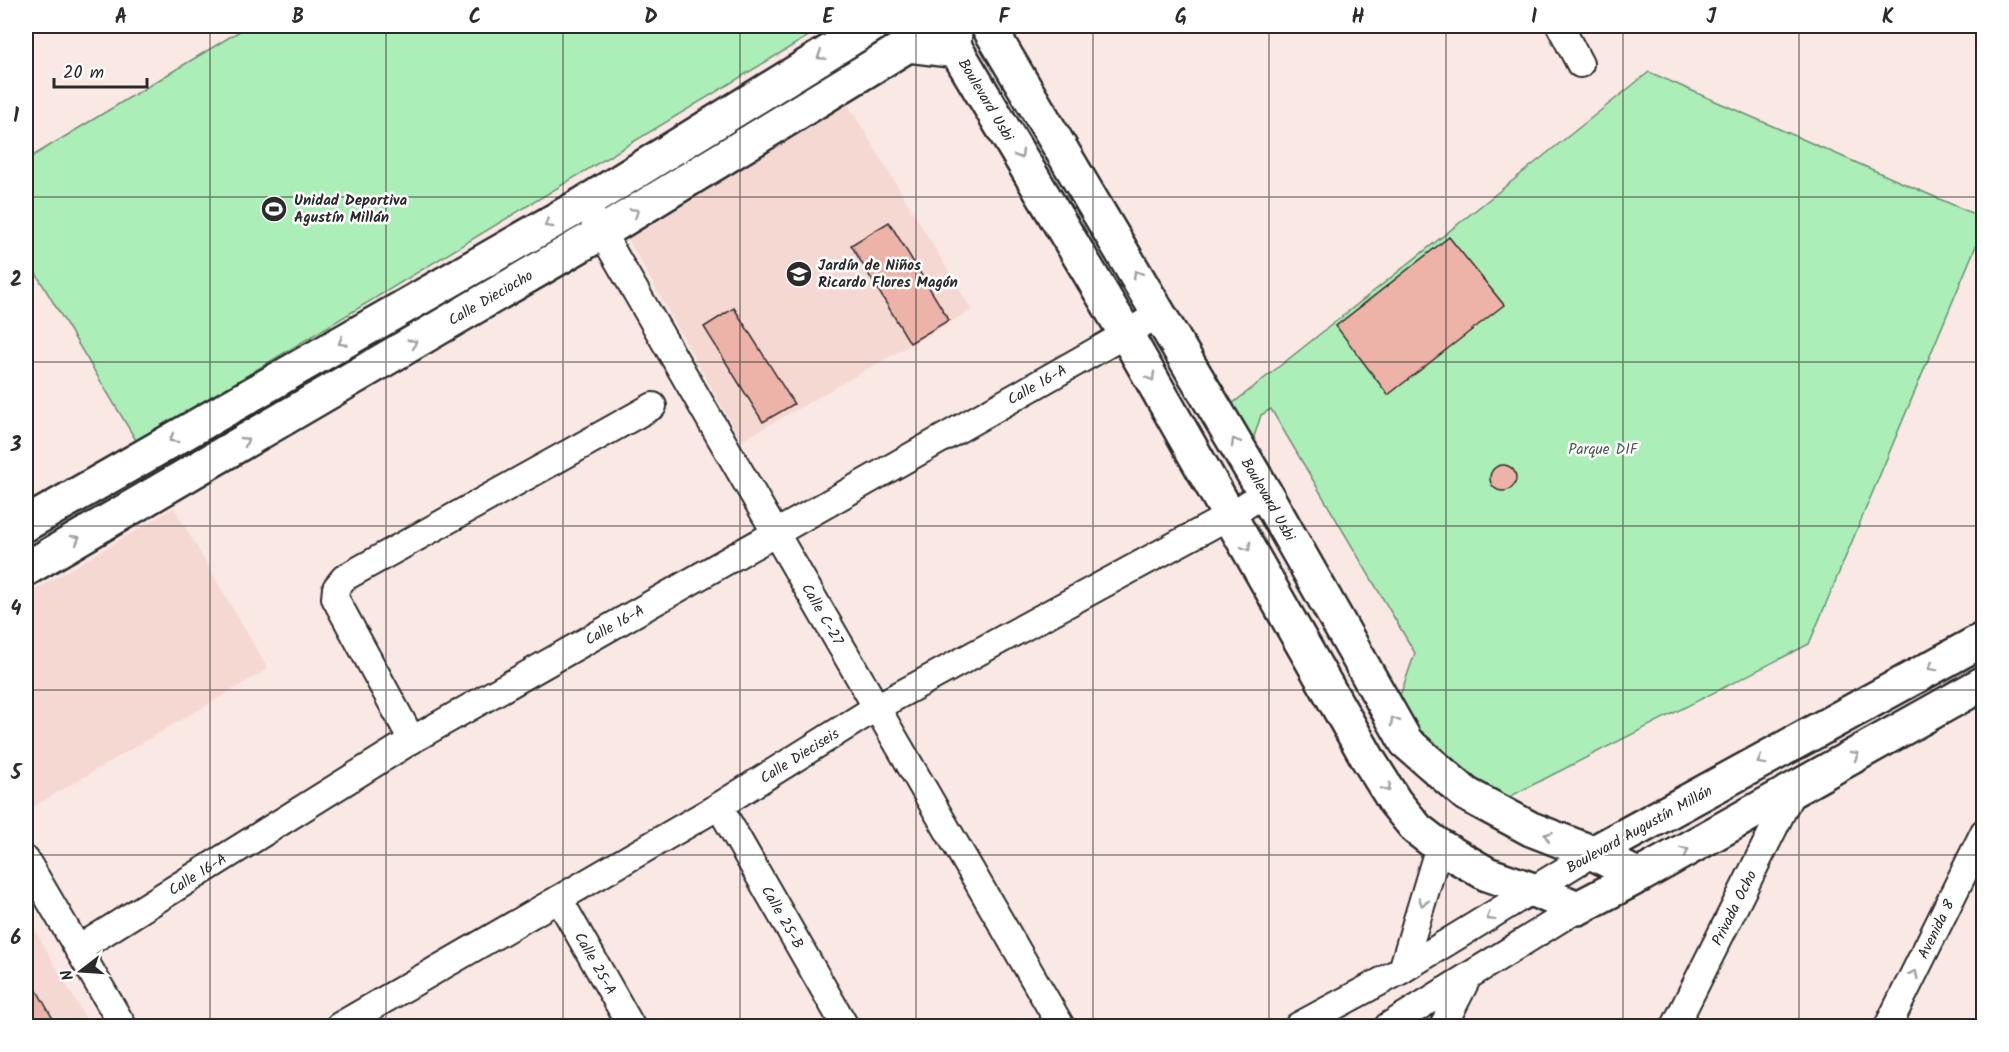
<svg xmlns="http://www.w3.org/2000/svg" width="2009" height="1052" viewBox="0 0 2009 1052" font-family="Kalam,sans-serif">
	<rect width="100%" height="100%" fill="#fae8e5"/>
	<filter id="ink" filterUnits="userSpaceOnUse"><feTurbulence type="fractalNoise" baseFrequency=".0167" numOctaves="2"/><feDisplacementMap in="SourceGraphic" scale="12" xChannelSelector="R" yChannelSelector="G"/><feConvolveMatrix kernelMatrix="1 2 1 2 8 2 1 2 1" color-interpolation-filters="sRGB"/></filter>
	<g filter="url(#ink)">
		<g fill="#f6d8d3">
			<path d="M848,104L972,310L741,441L628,239Z"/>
			<path d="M174,508L268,669L26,811V595Z"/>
			<path d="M26,914L90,1026H26Z"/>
		</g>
		<g fill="#abeeb7" stroke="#6b8c71" stroke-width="1.5">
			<path d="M248,26H825L137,442L26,257V160Z"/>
			<path d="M1649,72L1983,218V229L1809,644L1507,798L1470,782L1434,754L1397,704L1415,653L1271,409L1261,415L1253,440L1242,445L1222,412Z"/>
		</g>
		<g fill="#edb3a8" stroke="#2b2b2b" stroke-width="1.5">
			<path d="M889,222L949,320L910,343L851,245Z"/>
			<path d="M1449,237L1504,305L1388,395L1336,326Z"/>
			<path d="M734,308L794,404L763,422L704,327Z"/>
			<circle cx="1503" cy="478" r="13"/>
			<path d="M26,971L57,1026H26Z"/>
		</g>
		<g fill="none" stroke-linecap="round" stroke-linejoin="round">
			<defs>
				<g id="street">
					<path d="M1560,26L1580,64"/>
					<path d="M957,51L959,26"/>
					<path id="s1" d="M592,216L1061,1026"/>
					<path d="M412,740L335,598L336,588L344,578L653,406"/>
					<path id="s2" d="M719,806L845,1026"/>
					<path d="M26,860L123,1026"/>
					<path id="s3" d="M559,899L631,1026"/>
					<path id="s4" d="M78,949L412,740L1126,334L1160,313"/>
					<path d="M1402,970L1439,846"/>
					<path id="s5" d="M339,1026L719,806L877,707L1229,516L1265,493"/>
					<path d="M1298,1026L1402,970L1593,853"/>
					<path d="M1388,1026L1578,908"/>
					<path d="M1443,1026L1467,979"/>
					<path id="s6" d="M1675,1026L1793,790"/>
					<path id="s7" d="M1888,1026L1984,832"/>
				</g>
				<g id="secondary">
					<path id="s8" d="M988,26L1265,493L1406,742L1466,794L1531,829L1593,853L1639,876"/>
					<path d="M26,524L585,203L871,26"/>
					<path id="s9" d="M26,569L601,233L908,45L957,51L1126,334L1368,759L1395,802L1417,829L1439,846L1487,874L1533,890L1578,908L1639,876L1984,683"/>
					<path d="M1593,853L1984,639"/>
				</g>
			</defs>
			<use href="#street" stroke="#2b2b2b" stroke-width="30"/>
			<use href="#secondary" stroke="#2b2b2b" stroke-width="38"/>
			<use href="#street" stroke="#fff" stroke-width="26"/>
			<use href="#secondary" stroke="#fff" stroke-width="33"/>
		</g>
		<defs><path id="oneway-chevron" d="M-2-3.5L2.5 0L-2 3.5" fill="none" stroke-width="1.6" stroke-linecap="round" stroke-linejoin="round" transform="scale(1.5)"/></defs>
		<g stroke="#a0a0a0">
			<use href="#oneway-chevron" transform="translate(821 56) rotate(148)"/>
			<use href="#oneway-chevron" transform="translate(1020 155) rotate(59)"/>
			<use href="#oneway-chevron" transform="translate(635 212) rotate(-32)"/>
			<use href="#oneway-chevron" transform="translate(548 224) rotate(150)"/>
			<use href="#oneway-chevron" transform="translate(1137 274) rotate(-121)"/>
			<use href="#oneway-chevron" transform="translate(342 342) rotate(150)"/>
			<use href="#oneway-chevron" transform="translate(413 343) rotate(-30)"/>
			<use href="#oneway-chevron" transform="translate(1151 377) rotate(60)"/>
			<use href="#oneway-chevron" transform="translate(173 439) rotate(150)"/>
			<use href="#oneway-chevron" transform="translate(245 441) rotate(-30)"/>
			<use href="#oneway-chevron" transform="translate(1235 442) rotate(-120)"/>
			<use href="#oneway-chevron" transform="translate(76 539) rotate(-30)"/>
			<use href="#oneway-chevron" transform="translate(1247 547) rotate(60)"/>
			<use href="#oneway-chevron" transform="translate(1932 667) rotate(151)"/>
			<use href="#oneway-chevron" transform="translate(1394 721) rotate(-120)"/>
			<use href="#oneway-chevron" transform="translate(1855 755) rotate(-29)"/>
			<use href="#oneway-chevron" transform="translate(1761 761) rotate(151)"/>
			<use href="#oneway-chevron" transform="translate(1387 788) rotate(58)"/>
			<use href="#oneway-chevron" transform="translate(1548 836) rotate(-159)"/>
			<use href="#oneway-chevron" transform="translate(1685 851) rotate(-29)"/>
			<use href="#oneway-chevron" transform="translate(1423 902) rotate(107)"/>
			<use href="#oneway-chevron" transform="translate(1490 917) rotate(148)"/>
			<use href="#oneway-chevron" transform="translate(1914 974) rotate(-64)"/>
		</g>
	</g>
	<path fill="none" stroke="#2b2b2b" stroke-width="1.5" stroke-opacity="0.55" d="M210,26V1026M386,26V1026M563,26V1026M740,26V1026M916,26V1026M1093,26V1026M1269,26V1026M1446,26V1026M1623,26V1026M1799,26V1026M26,197H1984M26,362H1984M26,526H1984M26,690H1984M26,855H1984"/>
	<defs>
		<symbol id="stadium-disc" viewBox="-11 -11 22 22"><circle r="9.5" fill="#2b2b2b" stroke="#fff"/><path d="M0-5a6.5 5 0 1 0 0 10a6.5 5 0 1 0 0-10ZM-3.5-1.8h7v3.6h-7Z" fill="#fff"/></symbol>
		<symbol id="school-disc" viewBox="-11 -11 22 22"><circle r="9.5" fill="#2b2b2b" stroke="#fff"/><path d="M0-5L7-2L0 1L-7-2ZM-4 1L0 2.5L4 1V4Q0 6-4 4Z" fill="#fff"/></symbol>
	</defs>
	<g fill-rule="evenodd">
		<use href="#stadium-disc" x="259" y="194" width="30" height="30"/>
		<use href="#school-disc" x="784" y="259" width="30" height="30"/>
	</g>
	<g text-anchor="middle" stroke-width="5" stroke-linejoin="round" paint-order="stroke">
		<g font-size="15" fill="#2b2b2b" stroke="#fff">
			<text dy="5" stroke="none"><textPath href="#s9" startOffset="1132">Boulevard Usbi</textPath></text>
			<text dy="5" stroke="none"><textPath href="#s9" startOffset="538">Calle Dieciocho</textPath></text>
			<text dy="5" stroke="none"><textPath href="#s4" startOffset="1113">Calle 16-A</textPath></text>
			<text dy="5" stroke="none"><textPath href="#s8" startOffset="550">Boulevard Usbi</textPath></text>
			<text dy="5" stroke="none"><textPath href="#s1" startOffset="460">Calle C-27</textPath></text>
			<text dy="5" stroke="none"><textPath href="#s4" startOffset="627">Calle 16-A</textPath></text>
			<text dy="5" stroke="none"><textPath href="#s5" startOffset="534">Calle Dieciseis</textPath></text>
			<text transform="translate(1639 829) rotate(-29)" y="5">Boulevard Augustín Millán</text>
			<text dy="5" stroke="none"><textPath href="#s4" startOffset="141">Calle 16-A</textPath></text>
			<text dy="5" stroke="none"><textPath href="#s6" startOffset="132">Privada Ocho</textPath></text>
			<text dy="5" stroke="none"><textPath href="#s2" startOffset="128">Calle 25-B</textPath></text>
			<text dy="5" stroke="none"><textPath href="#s7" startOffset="108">Avenida 8</textPath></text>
			<text dy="5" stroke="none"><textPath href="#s3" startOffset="74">Calle 25-A</textPath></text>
		</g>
		<g font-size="15" font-weight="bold" fill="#2b2b2b" stroke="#fff" text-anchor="start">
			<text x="294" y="205">Unidad Deportiva<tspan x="294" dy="17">Agustín Millán</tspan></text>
			<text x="818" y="270">Jardín de Niños<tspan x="818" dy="17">Ricardo Flores Magón</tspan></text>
		</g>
		<g font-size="15" fill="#4b5c4e" stroke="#fff">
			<text x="1603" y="454">Parque DIF</text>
		</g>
	</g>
	<rect width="2009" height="1052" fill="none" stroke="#fff" stroke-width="66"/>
	<g transform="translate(81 971) rotate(253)" stroke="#ffffff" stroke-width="4.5" paint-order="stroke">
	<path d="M0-4.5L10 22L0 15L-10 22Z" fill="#2b2b2b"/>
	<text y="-9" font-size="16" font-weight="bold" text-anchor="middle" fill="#2b2b2b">N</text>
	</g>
	<path d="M54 78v9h93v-9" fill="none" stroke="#2b2b2b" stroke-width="3"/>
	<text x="63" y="78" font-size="18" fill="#2b2b2b" stroke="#ffffff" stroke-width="4.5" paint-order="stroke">20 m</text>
	<rect x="33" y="33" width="1943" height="986" fill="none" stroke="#2b2b2b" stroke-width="2"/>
	<g font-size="20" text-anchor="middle" font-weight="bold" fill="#2b2b2b">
		<text x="121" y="23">A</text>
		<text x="298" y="23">B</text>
		<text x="475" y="23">C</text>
		<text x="651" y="23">D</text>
		<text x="828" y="23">E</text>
		<text x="1004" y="23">F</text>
		<text x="1181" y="23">G</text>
		<text x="1358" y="23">H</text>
		<text x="1534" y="23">I</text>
		<text x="1711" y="23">J</text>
		<text x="1888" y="23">K</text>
		<text x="16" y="122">1</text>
		<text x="16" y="286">2</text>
		<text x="16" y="451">3</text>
		<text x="16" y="615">4</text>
		<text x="16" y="779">5</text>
		<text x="16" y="944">6</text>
	</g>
</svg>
